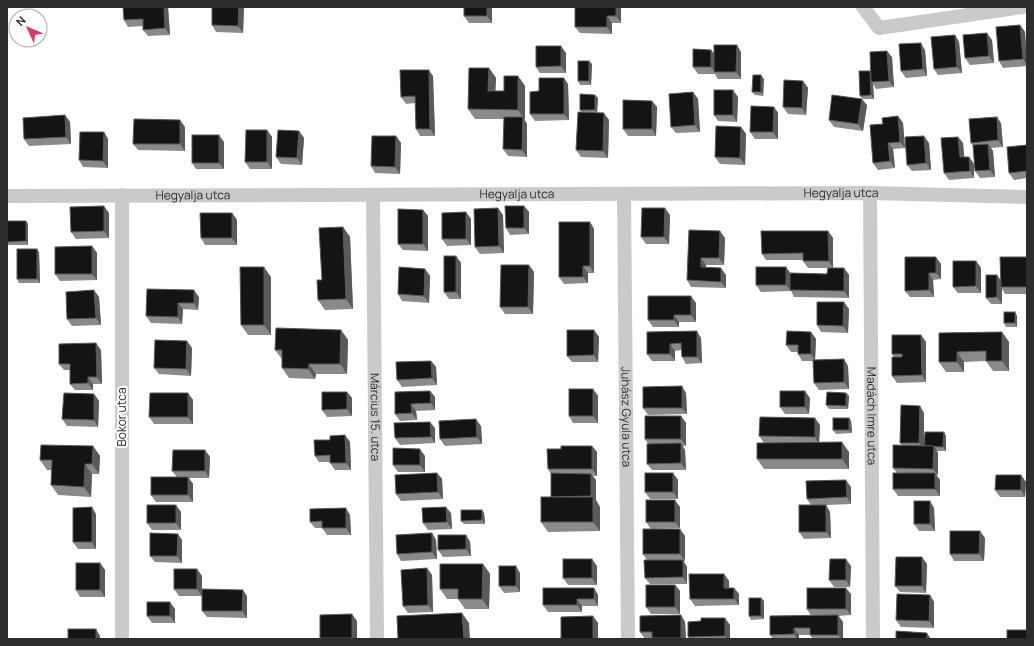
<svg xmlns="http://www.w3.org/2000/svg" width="1034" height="646" viewBox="0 0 1034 646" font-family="Manrope,sans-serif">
	<rect width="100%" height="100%" fill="#fff"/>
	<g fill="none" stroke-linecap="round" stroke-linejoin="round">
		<g stroke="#cacaca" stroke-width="14">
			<path d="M863,7L879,28L1023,7"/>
			<path id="s1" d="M870,193L873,639"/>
			<path id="s2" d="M624,194L628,639"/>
			<path id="s3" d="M373,195L377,639"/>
			<path id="s4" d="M7,196L870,193L1027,197"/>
			<path d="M122,639V195"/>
		</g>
	</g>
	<g fill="#8a8a8a">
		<path d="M168,7L170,35L148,36L143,30V26L128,27L124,20Z"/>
		<path d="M244,7L243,33L216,32L212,25Z"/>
		<path d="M464,7H492V23H469L464,16Z"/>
		<path d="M621,7V23H612V34L580,33L575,27Z"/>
		<path d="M1020,25L1025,32L1027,66L1003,68L999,61Z"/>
		<path d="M955,35L959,42L962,73L938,75L934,69Z"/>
		<path d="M992,40L994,63L970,65L965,58Z"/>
		<path d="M711,50L714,54L741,52V79H718L715,74H698L693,67Z"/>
		<path d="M925,50L927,76L906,78L901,71Z"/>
		<path d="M566,53V73H540L536,67Z"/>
		<path d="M892,57L894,87L876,89L873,84L874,99H863L860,96L870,71L871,72Z"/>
		<path d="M592,64L591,85H580L578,81Z"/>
		<path d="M489,68L496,78L495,91H504L518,76L525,86L524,120L527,124V157L508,156L503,149L504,119H475L468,109Z"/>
		<path d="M433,76L435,136H420L416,129L415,103L406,104L401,97Z"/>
		<path d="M764,79L763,96L755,95L752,92Z"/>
		<path d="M803,81L808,88L806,115L788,114L783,107Z"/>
		<path d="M568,84L569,120L535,121L530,114L539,91Z"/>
		<path d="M693,92L698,99L700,132L676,133L671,127Z"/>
		<path d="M595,95L598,98L597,113L609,120L608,158L581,157L576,150L582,113L580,110Z"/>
		<path d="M738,97L737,122L718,121L714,115Z"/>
		<path d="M652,101L657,107L656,136H628L623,129Z"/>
		<path d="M867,105L863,131L834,127L829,120Z"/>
		<path d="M774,107L778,113V139H755L750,132Z"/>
		<path d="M65,115L70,122L71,144L29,146L24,139Z"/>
		<path d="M898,116L903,123L905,148L893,149L895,168L878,170L873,163L883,124Z"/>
		<path d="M1001,123L1003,147L991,148L993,151L995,177L980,178L975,171L973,146L971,143Z"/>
		<path d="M185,127V151L138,150L133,144Z"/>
		<path d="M741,127L746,134L745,165L720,164L715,157Z"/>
		<path d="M267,130L272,137V169H250L245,162Z"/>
		<path d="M299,131L304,138L302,165L281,164L276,157Z"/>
		<path d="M104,132L108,139V168L83,167L79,160Z"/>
		<path d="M396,136L401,143L400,174L375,173L371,166Z"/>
		<path d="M958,137L963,143L964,157H969L974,164V178L949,180L944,173Z"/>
		<path d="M224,142V169H196L192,163Z"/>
		<path d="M929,143L931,170L912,171L907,165Z"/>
		<path d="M1027,145V178L1014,180L1009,173Z"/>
		<path d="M524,206L529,212V234L510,235L506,228Z"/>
		<path d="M498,208L503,215L504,253L480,254L475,247Z"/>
		<path d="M423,210L428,216V251L403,250L398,244Z"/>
		<path d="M466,212L471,219V245L447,246L442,239Z"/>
		<path d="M109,213V238L76,239L71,232Z"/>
		<path d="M232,213L237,220V245H205L201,238Z"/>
		<path d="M670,215L669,244H646L641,237Z"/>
		<path d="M7,221H26L28,224V245H7Z"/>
		<path d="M590,222L594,229V273H588V283L564,284L559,277Z"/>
		<path d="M343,227L350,237L353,309L325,310L318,300L322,280Z"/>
		<path d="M689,230L725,238L724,265H706V267L726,275V288L691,287L687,280Z"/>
		<path d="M828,231L833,238V268H844L849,275V298L794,297L791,291L761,292L756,285L786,267L790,273L827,274L828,268H808L803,261V260H766L762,254Z"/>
		<path d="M92,246L97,253V280L60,281L55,274Z"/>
		<path d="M39,252L40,283H19L17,279Z"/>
		<path d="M456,256L461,263V299H449L444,292Z"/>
		<path d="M1027,257V294H1005L1002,289V304H991L986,298L1001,280Z"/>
		<path d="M976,261L981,268V293H958L953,287Z"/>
		<path d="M941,264V279L933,280L934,297H910L905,291Z"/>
		<path d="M529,265L534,272L533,314H505L500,307Z"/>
		<path d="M425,269L430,276L429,303L402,301L398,294Z"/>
		<path d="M271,277V335H248L241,325Z"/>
		<path d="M147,289L199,297L198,310L183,309L182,324L151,323L146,316Z"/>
		<path d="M99,297L101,325L72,326L67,319Z"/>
		<path d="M696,303V322H679V327H653L648,320Z"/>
		<path d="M849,309L848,333L821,332L817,325Z"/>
		<path d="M1017,316V327H1006L1004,323Z"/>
		<path d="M341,330L348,340L347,374H316L315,379L289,378L282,368V359L275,350Z"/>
		<path d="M594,330L599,337L598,362H572L567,356Z"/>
		<path d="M647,332L701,338L702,363L686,364L682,357L681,350L675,351V361H652L647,354Z"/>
		<path d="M811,332L816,339L815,360L848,366L849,389L819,390L814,383L813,361H802L798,354V352H791L786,345Z"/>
		<path d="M1002,332L1009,342V371H993L986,361L964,362V372H946L939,362V333Z"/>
		<path d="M921,335L926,342V382L897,383L892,376L894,357L892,354Z"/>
		<path d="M192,348L191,376L159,374L154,368Z"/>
		<path d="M101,350L102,384H93V390H75L70,384V370H64L59,364Z"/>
		<path d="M431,361L436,367L437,385L402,387L397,380Z"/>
		<path d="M593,389L598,396V423H573L569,416Z"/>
		<path d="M430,391L435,397V410L416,411L417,420L400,421L395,414Z"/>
		<path d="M347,392L352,398V416L327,417L322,410Z"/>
		<path d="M188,393L193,400V424H154L149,417Z"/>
		<path d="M686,393L687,414L648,415L643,408Z"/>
		<path d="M846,393L849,396L848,409H829L826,405Z"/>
		<path d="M94,394L99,401L98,427L67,426L62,419Z"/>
		<path d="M810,398L809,414H785L780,407Z"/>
		<path d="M924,413V446L946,436V451H937L938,453V475H936L940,480V496H898L893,489L897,473L893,468L902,445L900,443Z"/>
		<path d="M681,416L686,423V446H682L685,450L686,470H652L647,464L648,444L645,439Z"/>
		<path d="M849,418L851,421L852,433L836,434L833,430Z"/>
		<path d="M820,425L819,442L849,452V469H764L757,459L764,443L759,436Z"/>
		<path d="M481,426L482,444L445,446L440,439Z"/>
		<path d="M435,428V443L400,445L395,438Z"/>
		<path d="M345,435L350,442L351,470H335L330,463V462H319L315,456L330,440Z"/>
		<path d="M93,446L100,456L99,474H92L91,497L58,495L51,485L52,470H47L40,460Z"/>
		<path d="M592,446L597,452V476H593L596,480V500L600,507V531L548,532L541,522L551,497V474L548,469L561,449Z"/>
		<path d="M205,450L210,457L209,478H189L193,484V502H156L151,495L177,477L172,471Z"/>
		<path d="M425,456V472H398L393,465Z"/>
		<path d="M437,473L442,479L443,499L401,501L396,494Z"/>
		<path d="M673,473L678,480V499H650L645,492Z"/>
		<path d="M1021,475L1026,482L1025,497H1000L995,490Z"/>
		<path d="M851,487V504L826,505L830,512L831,538L804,539L799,532L811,505L807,499Z"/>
		<path d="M680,507V528L651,529L646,522Z"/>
		<path d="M934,508L935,531H919L914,524Z"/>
		<path d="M482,510L484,513L485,524H464L461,521Z"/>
		<path d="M181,512V530H152L147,523Z"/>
		<path d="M451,513L452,529L428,530L423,523Z"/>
		<path d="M96,514V549H78L73,542Z"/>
		<path d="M350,515L351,535H327L322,528H315L310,522Z"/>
		<path d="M432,533L436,540L437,559L401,561L397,554Z"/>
		<path d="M466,535L470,542L471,556L443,557L438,550Z"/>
		<path d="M685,536V561H683L687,567V584H650L645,578L647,560L643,554Z"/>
		<path d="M985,538L984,561H954L950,554Z"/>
		<path d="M182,540V563L155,562L150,556Z"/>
		<path d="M100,563L105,570V597H80L76,590Z"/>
		<path d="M483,564L490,574L489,609H465L458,599H447L440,589Z"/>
		<path d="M927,564L926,593L900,592L895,586Z"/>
		<path d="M597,566V585H568L563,578Z"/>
		<path d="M851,566L850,587H834L829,580Z"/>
		<path d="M427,568L432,575L433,612L408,613L403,606Z"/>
		<path d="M197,569L202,576V596H179L174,589Z"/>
		<path d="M520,573V592L504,593L499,586Z"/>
		<path d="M724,574L729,581V588H734L739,594V605L695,606L690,599Z"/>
		<path d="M675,585L680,591V614H651L646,607Z"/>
		<path d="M594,588L598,595V606H582V612H548L543,605Z"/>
		<path d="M851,594V615L838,616L843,622V639H813L810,635H799V639H773L770,635L811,616L807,609Z"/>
		<path d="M930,595L934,602V628L901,627L896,620Z"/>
		<path d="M247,596V618L207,617L202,611Z"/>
		<path d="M761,598L764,601V619L751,620L749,616Z"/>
		<path d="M175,609V623H152L147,616Z"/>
		<path d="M681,615L685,622L686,639H645L640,632Z"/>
		<path d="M357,621V639H321L320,638Z"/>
		<path d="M730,625V639H690L688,637Z"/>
	</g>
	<g fill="#5a5a5a">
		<path d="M164,7H168L170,35L165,28Z"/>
		<path d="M239,7H244L243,33L238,26Z"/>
		<path d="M487,7H492V23L487,16Z"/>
		<path d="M616,7H621V23L616,16Z"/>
		<path d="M607,16L612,23V34L607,27Z"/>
		<path d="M1020,25L1025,32L1027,65L1023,59Z"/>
		<path d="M987,33L992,40L994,63L989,56Z"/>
		<path d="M955,35L959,42L962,73L957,67Z"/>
		<path d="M921,43L925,50L927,76L923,69Z"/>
		<path d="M737,45L741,52V79L736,72Z"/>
		<path d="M561,46L566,53V73L561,66Z"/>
		<path d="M711,50L716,56L715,72L711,67Z"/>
		<path d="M887,51L892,57L894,87L889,81Z"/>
		<path d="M589,61L592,64L591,85L589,81Z"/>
		<path d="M489,68L496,78L495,101L488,91Z"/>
		<path d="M429,70L433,76L435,136L430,129Z"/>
		<path d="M870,71L872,74L871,82L873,84L874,99L871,95Z"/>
		<path d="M761,75L764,79L763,96L761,92Z"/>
		<path d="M518,76L525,86V120L518,110Z"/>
		<path d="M564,78L568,84L569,120L564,114Z"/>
		<path d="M803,81L808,88L806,115L802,108Z"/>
		<path d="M733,90L738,97L737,122L733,115Z"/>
		<path d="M693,92L698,99L700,132L695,125Z"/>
		<path d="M595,95L598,98L597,113L595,110Z"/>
		<path d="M862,99L867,105L863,131L858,124Z"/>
		<path d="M652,101L657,107L656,136L652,129Z"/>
		<path d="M774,107L778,113V139L773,132Z"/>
		<path d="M604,113L609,120L608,158L603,151Z"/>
		<path d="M65,115L70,122L71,144L66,137Z"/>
		<path d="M898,116L903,123L905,148L900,142Z"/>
		<path d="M523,117L527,124V157L522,150Z"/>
		<path d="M997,117L1001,123L1003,147L998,140Z"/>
		<path d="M180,120L185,127V151L180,144Z"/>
		<path d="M741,127L746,134L745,165L740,158Z"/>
		<path d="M267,130L272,137V169L267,162Z"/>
		<path d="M299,131L304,138L302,165L297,158Z"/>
		<path d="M104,132L108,139V168L103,161Z"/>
		<path d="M219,135L224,142V169L219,163Z"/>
		<path d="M396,136L401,143L400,174L395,167Z"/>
		<path d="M924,136L929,143L931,170L926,163Z"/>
		<path d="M958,137L963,143L965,164L960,157Z"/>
		<path d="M888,143L893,149L895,168L890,161Z"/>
		<path d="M988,144L993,151L995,177L990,170Z"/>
		<path d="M969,157L974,164V178L970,171Z"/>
		<path d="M104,206L109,213V238L104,231Z"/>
		<path d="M524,206L529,212V234L524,228Z"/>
		<path d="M498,208L503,215L504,253L499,246Z"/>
		<path d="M665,208L670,215L669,244L664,237Z"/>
		<path d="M423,210L428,216V251L423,244Z"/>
		<path d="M466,212L471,219V245L466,239Z"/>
		<path d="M232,213L237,220V245L232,238Z"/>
		<path d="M26,221L28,224V245L26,241Z"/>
		<path d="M590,222L594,229V273L590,266Z"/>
		<path d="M343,227L350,237L353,309L346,299Z"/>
		<path d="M720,231L725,238L724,265L719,258Z"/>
		<path d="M828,231L833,238V268L829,261Z"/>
		<path d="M92,246L97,253V280L92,274Z"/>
		<path d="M37,249L39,252L40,283L37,279Z"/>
		<path d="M456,256L461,263V299L456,292Z"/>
		<path d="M936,257L941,264V279L936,273Z"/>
		<path d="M701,258L706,265V274L701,267Z"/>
		<path d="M976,261L981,268V293L976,286Z"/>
		<path d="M529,265L534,272L533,314L528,307Z"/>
		<path d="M583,266L588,273V283L583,277Z"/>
		<path d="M264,267L271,277V335L264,325Z"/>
		<path d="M786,267L791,274L790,290L786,285Z"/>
		<path d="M721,268L726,275V288L721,282Z"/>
		<path d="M844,268L849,275V298L844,291Z"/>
		<path d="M425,269L430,276L429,303L424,296Z"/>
		<path d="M929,273L933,280L934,297L929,290Z"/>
		<path d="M997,275L1002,282L1001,287L1002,289V304L997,297Z"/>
		<path d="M94,290L99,297L101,325L96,318Z"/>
		<path d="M194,290L199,297L198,310L194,303Z"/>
		<path d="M691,296L696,303V322L691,315Z"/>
		<path d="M844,302L849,309L848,333L843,326Z"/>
		<path d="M178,303L183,309L182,324L178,317Z"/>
		<path d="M1015,312L1017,316V327L1015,323Z"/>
		<path d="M674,315L679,322V327L674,320Z"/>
		<path d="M341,330L348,340L347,374L340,364Z"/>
		<path d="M594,330L599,337L598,362L594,355Z"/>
		<path d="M697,331L701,338L702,363L697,357Z"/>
		<path d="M811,332L816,339L815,361L811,354Z"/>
		<path d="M1002,332L1009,342V371L1002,361Z"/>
		<path d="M921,335L926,342V382L922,375Z"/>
		<path d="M187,341L192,348L191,376L186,369Z"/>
		<path d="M96,343L101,350L102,384L97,377Z"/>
		<path d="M670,344L675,351V361L670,354Z"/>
		<path d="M957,352L964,362V372L957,362Z"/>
		<path d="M844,359L848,366L849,389L844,382Z"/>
		<path d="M431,361L436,367L437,385L432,378Z"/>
		<path d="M309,364L316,374L315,379L308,369Z"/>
		<path d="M88,377L93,384V390L88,383Z"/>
		<path d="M682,386L686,393L687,414L682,408Z"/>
		<path d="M593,389L598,396V423L593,416Z"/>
		<path d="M430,391L435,397V410L431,403Z"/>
		<path d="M805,391L810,398L809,414L805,407Z"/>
		<path d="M347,392L352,398V416L347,409Z"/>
		<path d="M188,393L193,400V424L188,417Z"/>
		<path d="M846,393L849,396L848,409L846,406Z"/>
		<path d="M94,394L99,401L98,427L94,420Z"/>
		<path d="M411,404L416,411L417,420L412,413Z"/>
		<path d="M920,406L924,413V450L919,443Z"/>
		<path d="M681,416L686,423V446L681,439Z"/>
		<path d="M815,418L820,425L819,444L815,437Z"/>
		<path d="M849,418L851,421L852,433L849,430Z"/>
		<path d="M476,419L481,426L482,444L477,437Z"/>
		<path d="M430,422L435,428V443L431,437Z"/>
		<path d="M944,432L946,436V451L943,447Z"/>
		<path d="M345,435L350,442L351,470L346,463Z"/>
		<path d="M842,442L849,452V469L842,459Z"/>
		<path d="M681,443L685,450L686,470L681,463Z"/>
		<path d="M93,446L100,456L99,474L92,464Z"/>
		<path d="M592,446L597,452V476L592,469Z"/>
		<path d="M934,446L938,453V475L933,469Z"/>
		<path d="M420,449L425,456V472L420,465Z"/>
		<path d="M205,450L210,457L209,478L205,471Z"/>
		<path d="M85,464L92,474L91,497L84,487Z"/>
		<path d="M437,473L442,479L443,499L438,492Z"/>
		<path d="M673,473L678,480V499L673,492Z"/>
		<path d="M935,473L940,480V496L935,489Z"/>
		<path d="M591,474L596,480V500L600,507V531L593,522L591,496Z"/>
		<path d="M1021,475L1026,482L1025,497L1021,490Z"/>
		<path d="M188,477L193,484V502L188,495Z"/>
		<path d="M846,480L851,487V504L847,497Z"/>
		<path d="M675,500L680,507V528L675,522Z"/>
		<path d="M930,501L934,508L935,531L930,524Z"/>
		<path d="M176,505L181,512V530L176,523Z"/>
		<path d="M826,505L830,512L831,538L826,532Z"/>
		<path d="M92,507L96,514V549L92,542Z"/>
		<path d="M446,507L451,513L452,529L447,522Z"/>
		<path d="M346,508L350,515L351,535L346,528Z"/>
		<path d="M482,510L484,513L485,524L482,520Z"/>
		<path d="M680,529L685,536V561L680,554Z"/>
		<path d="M980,531L985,538L984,561L979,554Z"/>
		<path d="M432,533L436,540L437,559L432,552Z"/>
		<path d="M178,534L182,540V563L177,556Z"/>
		<path d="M466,535L470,542L471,556L466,549Z"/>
		<path d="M922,557L927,564L926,593L922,586Z"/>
		<path d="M592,559L597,566V585L592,578Z"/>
		<path d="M846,559L851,566L850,587L846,580Z"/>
		<path d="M683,560L687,567V584L683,577Z"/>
		<path d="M100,563L105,570V597L100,590Z"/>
		<path d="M483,564L490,574L489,609L482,599Z"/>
		<path d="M516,566L520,573V592L516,586Z"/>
		<path d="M427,568L432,575L433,612L428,605Z"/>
		<path d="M197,569L202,576V596L197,589Z"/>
		<path d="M724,574L729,581V594L724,588Z"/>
		<path d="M675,585L680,591V614L675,607Z"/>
		<path d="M594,588L598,595V606L594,599Z"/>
		<path d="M734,588L739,594V605L734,599Z"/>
		<path d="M846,588L851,594V615L846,609Z"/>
		<path d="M243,590L247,596V618L242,611Z"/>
		<path d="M930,595L934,602V628L929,621Z"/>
		<path d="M761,598L764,601V619L761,616Z"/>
		<path d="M577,599L582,606V612L577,605Z"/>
		<path d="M170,602L175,609V623L170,616Z"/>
		<path d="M462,613L469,623L470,639H464Z"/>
		<path d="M352,614L357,621V639H353L352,638Z"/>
		<path d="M681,615L685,622L686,639H681Z"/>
		<path d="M838,615L843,622V639H841L838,635Z"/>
		<path d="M593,616L598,623V639H593Z"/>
		<path d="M725,618L730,625V639H727L725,636Z"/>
		<path d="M794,628L799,635V639H797L794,634Z"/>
		<path d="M96,629L100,636V639H96Z"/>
		<path d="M927,633L931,639H927Z"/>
	</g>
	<g fill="#141414" stroke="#5a5a5a">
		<path d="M123,7H164L165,28L143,30V19L124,20Z"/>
		<path d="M212,7H239L238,26L212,25Z"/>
		<rect x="464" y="7" width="23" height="9"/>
		<path d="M575,7H616V16H607V27H575Z"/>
		<path d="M1020,25L1023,59L999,61L996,27Z"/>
		<path d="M987,33L989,56L965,58L963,35Z"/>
		<path d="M955,35L957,67L934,69L931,37Z"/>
		<path d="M921,43L923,69L901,71L899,44Z"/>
		<path d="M714,45H737L736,72H714Z"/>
		<path d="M536,46H561V66L536,67Z"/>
		<path d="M693,49L711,50V67H693Z"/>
		<path d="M887,51L889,81L871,82L870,52Z"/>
		<rect x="578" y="61" width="11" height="20"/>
		<path d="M469,68H489L488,91H504V76H518V110L468,109Z"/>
		<path d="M400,70H429L430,129H416L415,96L401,97Z"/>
		<path d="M859,71H870L871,95L860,96Z"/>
		<path d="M753,75H761V92H752Z"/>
		<path d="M539,78H564V114H530V92L539,91Z"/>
		<path d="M784,80L803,81L802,108L783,107Z"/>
		<rect x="714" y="90" width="19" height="25"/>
		<path d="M693,92L695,125L671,127L669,94Z"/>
		<path d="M580,94L595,95V110H580Z"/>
		<path d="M832,95L862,99L858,124L829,120Z"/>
		<path d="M623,100L652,101V129H623Z"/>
		<path d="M751,106L774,107L773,132H750Z"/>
		<path d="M578,112L604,113L603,151L576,150Z"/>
		<path d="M65,115L66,137L24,139L23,118Z"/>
		<path d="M898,116L900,142L888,143L890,161L873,163L870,125L883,124L882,118Z"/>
		<path d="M504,117H523L522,150L503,149Z"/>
		<path d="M997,117L998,140L971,143L969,119Z"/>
		<path d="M134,119L180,120V144H133Z"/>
		<path d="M716,126L741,127L740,158L715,157Z"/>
		<path d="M246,130H267V162H245Z"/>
		<path d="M278,130L299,131L297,158L276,157Z"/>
		<path d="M80,132H104L103,161L79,160Z"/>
		<rect x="192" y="135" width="27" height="28"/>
		<path d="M372,136H396L395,167L371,166Z"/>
		<path d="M924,136L926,163L907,165L905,137Z"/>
		<path d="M958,137L960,157H969L970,171L944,173L941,138Z"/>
		<path d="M988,144L990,170L975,171L973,145Z"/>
		<path d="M1027,145V171L1009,173L1007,147Z"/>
		<path d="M104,206V231L71,232L70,207Z"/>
		<path d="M505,206H524V228H506Z"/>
		<path d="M498,208L499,246L475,247L474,209Z"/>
		<path d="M642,208H665L664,237H641Z"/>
		<path d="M398,209L423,210V244H398Z"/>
		<path d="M466,212V239H442V213Z"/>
		<path d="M200,213H232V238H201Z"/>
		<path d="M7,221H26V241L7,242Z"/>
		<path d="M559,222H590V266H583V277H559Z"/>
		<path d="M343,227L346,299L318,300L317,280H322L319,228Z"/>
		<path d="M689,230L720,231L719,258H701V267L721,268V282L687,280Z"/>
		<path d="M761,231H828L829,261H803V253L762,254Z"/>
		<path d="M92,246V274H55V247Z"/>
		<rect x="17" y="249" width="20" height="30"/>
		<rect x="444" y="256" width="12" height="36"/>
		<path d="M905,257H936V273H929V290L905,291Z"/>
		<path d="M1000,257H1027V287H1001Z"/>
		<path d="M953,261H976V286L953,287Z"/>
		<path d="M501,265H529L528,307H500Z"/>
		<path d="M240,267H264V325H241Z"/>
		<path d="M399,267L425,269L424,296L398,294Z"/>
		<rect x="756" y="267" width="30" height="18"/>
		<path d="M828,268H844V291L790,290V273L827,274Z"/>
		<path d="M986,275H997V297L986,298Z"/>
		<path d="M147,289L194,290V303H178V317L146,316Z"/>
		<path d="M94,290L96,318L67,319L66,292Z"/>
		<path d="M648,296H691V315H674V320H648Z"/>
		<path d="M817,302H844L843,326L817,325Z"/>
		<rect x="1004" y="312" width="11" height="11"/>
		<path d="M276,328L341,330L340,364H309L308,369L282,368V350H275Z"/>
		<path d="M567,330H594V355L567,356Z"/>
		<path d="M697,331V357H682L681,343L670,344V354H647V332Z"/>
		<path d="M787,331L811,332V354H798V345H786Z"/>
		<path d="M1002,332V361H986V351L957,352V362H939V333Z"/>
		<path d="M892,335H921L922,375L892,376V357H902V354H892Z"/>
		<path d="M155,340L187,341L186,369L154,368Z"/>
		<path d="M96,343L97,377H88V383L70,384V364H59V344Z"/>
		<path d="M844,359V382L814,383L813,360Z"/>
		<path d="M431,361L432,378L397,380L396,362Z"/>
		<path d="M682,386V408H643V387Z"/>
		<rect x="569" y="389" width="24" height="27"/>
		<path d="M430,391L431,403L411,404L412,413L395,414V392Z"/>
		<rect x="780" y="391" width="25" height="16"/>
		<path d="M322,392H347V409L322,410Z"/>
		<path d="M827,392L846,393V406L826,405Z"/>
		<path d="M64,393L94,394V420L62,419Z"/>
		<path d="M150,393H188V417H149Z"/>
		<path d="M901,405L920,406L919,443H900Z"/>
		<rect x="645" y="416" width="36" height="23"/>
		<path d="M760,417L815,418V437L759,436Z"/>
		<rect x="833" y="418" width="16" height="12"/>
		<path d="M476,419L477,437L440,439L439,421Z"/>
		<path d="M430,422L431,437L395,438L394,423Z"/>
		<path d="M925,432H944L943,447L924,446Z"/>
		<path d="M345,435L346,463H330V455L315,456L314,440H330V436Z"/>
		<path d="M842,442V459H757V443Z"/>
		<path d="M681,443V463L647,464V444Z"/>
		<path d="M41,445L93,446L92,464H85L84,487L51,485L52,460H40Z"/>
		<path d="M893,445L934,446L933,469L893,468Z"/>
		<path d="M561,446H592V469H548L547,449H561Z"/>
		<path d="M393,448L420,449V465H393Z"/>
		<path d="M173,450H205V471H172Z"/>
		<path d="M437,473L438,492L396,494L395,475Z"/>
		<path d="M551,473L591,474V496L551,497Z"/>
		<rect x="645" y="473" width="28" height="19"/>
		<rect x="893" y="473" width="42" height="16"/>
		<path d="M996,475H1021V490H995Z"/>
		<rect x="151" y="477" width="37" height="18"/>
		<path d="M846,480L847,497L807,499L806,481Z"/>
		<rect x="541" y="497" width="52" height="25"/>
		<rect x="646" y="500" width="29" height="22"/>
		<rect x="914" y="501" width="16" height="23"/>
		<rect x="147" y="505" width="29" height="18"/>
		<rect x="799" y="505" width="27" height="27"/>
		<path d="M92,507V542H73V508Z"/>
		<path d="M446,507L447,522L423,523L422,508Z"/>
		<path d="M346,508V528H322V521L310,522V509Z"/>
		<path d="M461,510H482V520L461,521Z"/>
		<rect x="643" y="529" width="37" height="25"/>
		<path d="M950,531H980L979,554H950Z"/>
		<path d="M150,533L178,534L177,556H150Z"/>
		<path d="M432,533V552L397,554L396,535Z"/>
		<path d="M438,535H466V549L438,550Z"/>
		<path d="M896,557H922V586H895Z"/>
		<rect x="563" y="559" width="29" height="19"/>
		<path d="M830,559H846V580H829Z"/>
		<path d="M644,560H683V577L645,578Z"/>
		<rect x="76" y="563" width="24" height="27"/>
		<path d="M440,564H483L482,599H458V589H440Z"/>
		<rect x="499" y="566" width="17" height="20"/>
		<path d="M427,568L428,605L403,606L401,570Z"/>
		<rect x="174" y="569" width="23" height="20"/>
		<path d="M689,574H724V588H734V599H690Z"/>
		<rect x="646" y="585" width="29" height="22"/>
		<path d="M543,588H594V599H577V605H543Z"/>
		<rect x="807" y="588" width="39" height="21"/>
		<path d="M202,589L243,590L242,611H202Z"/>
		<path d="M897,594L930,595L929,621L896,620Z"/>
		<rect x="749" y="598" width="12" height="18"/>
		<rect x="147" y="602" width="23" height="14"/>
		<path d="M462,613L464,639H398L397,616Z"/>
		<path d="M352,614V638H320V615Z"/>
		<path d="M681,615V638H652V632H640V616Z"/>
		<path d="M838,615V635H810V628H794V634L770,635V616Z"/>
		<path d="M593,616V639H561V617Z"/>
		<path d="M701,618H725V636L688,637V622L701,621Z"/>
		<rect x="68" y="629" width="28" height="10"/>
		<rect x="1007" y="630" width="20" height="9"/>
		<path d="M896,631L927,633V639H896Z"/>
	</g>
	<g text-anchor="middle" stroke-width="4" stroke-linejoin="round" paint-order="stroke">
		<g font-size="12" fill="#2d2d2d" stroke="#fff">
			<text dy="4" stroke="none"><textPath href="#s4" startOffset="510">Hegyalja utca</textPath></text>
			<text dy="4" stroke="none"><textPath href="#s4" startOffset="834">Hegyalja utca</textPath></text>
			<text dy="4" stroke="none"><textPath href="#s4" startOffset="186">Hegyalja utca</textPath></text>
			<text dy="4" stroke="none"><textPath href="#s1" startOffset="223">Madách Imre utca</textPath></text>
			<text transform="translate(122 417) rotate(-90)" y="4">Bokor utca</text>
			<text dy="4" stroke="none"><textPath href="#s3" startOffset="222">Március 15. utca</textPath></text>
			<text dy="4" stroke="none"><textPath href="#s2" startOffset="223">Juhász Gyula utca</textPath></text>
		</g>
	</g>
	<rect width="1034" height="646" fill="none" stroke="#2d2d2d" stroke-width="16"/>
	<g transform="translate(28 28) rotate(314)"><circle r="19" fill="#ffffff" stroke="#ababab"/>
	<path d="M0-3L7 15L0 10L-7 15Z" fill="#db386b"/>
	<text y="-6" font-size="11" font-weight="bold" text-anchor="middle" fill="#2d2d2d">N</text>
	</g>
</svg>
